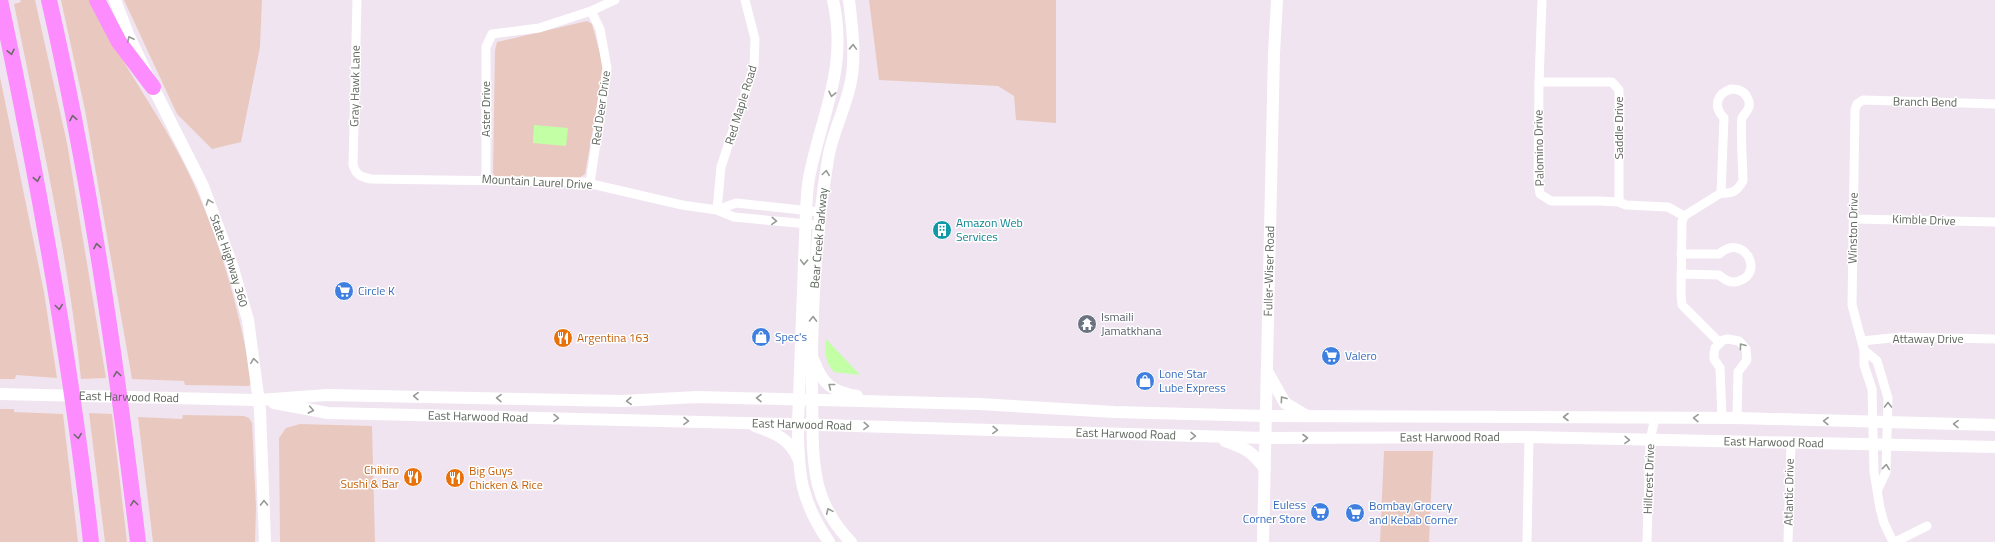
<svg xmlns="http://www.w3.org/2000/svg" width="1995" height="542" viewBox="0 0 1995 542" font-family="'Titillium Web',sans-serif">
	<rect width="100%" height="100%" fill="#f0e4f0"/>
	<g fill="#e9c9bf">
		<path d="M20,0H35L67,143L106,378L81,379C68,253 39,128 14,4L21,2Z"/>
		<path d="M61,0H92C102,19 110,39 121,57C141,91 163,123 181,158C217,227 237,301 251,376L252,382L249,386L185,385L184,381L132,379L85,110Z"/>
		<path d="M124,0H262L260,47L241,142L212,149L177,114Z"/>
		<path d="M869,0H1056V123L1016,120L1014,96L998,86L879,80Z"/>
		<path d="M587,21L592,24L604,68L585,174L579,178L495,176L493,173L495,50L497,42Z"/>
		<path d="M0,77L44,292L57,378L16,375L15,379H0Z"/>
		<path d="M0,409H14V412L63,414L78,542H0Z"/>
		<path d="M89,413L112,414L127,542H105Z"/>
		<path d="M183,415L244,416L249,418L252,423L256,508L255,542H153L138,417L182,419Z"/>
		<path d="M300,424L372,426L375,542H280L279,438L286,428Z"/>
		<path d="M1384,451H1433L1429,542H1380Z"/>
	</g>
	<g fill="#c2ffa5">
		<path d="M534,125L568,128L566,146L533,143Z"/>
		<path d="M826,339L860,375L834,372C825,362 825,353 826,339Z"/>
	</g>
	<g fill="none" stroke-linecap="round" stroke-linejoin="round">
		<g stroke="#fff" stroke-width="9">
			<path d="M357,0L353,165C356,175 361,177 371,179L583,182L682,205L717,210L734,217L818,225"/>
			<path d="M1542,0L1539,82L1538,180L1540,194L1551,201H1600L1619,202L1626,205L1668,207L1684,216"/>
			<path d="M1539,82H1612L1619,90V202"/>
			<path d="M1731,89C1738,89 1745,91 1748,99C1752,108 1746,111 1742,118C1740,123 1743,172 1743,181C1737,191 1733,194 1721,193L1724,118C1713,107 1716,94 1731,89Z"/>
			<path d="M486,180V47L492,34L539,28L591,11L615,0"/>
			<path d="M590,183L607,68L600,29L591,11"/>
			<path d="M717,210L721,167L754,66L755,39L745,0"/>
			<path d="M717,210L736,203L820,212"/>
			<path d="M1854,219L1995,222"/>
			<path d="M1681,274L1719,275C1725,280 1731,284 1739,281C1765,273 1744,232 1719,254H1681"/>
			<path d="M1862,341L1901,337L1995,339"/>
			<path d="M1720,343L1682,305L1681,293L1682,222L1684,216L1721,193"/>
			<path d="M1864,350L1877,361L1888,398L1886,472L1878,489"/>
			<path d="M1722,418L1720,368L1714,359V354L1715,348L1723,340L1728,339L1739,341L1746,349L1747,360L1738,372L1737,418"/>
			<path d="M1527,542L1529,437"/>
			<path d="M1647,542L1650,441L1655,417"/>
			<path d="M1788,542L1791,443"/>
			<path d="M1893,542L1884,523L1880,508L1874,472L1872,389L1864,365V350L1852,305L1855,110L1857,104L1863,100L1995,104"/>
			<path d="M1895,542L1927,526"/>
		</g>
		<g stroke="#fff" stroke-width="12">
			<path id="s1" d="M115,0L128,34L153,87L203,186L232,265L248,320L260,410L265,542"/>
			<path d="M849,0C852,26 856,55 851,81C846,108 832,133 828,159C815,237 811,316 812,395C813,425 811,456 818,485C824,507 836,527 851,542"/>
			<path d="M814,361C822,384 833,392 857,396"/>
			<path d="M1268,373L1285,403L1305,415"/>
			<path id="s2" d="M0,394L259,400L327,395L622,401L697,397L979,404L1114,412L1266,416L1737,418L1995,425"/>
			<path id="s3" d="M274,403L328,413L787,424L1266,438L1529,437L1995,447"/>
			<path d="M755,426C774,433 789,438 798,458"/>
			<path d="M1225,441C1245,448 1252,451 1265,469"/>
			<path d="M829,542C800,500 798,473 798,424L806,210C807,198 807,185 810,173C823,111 848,66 833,0"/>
			<path id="s4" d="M1263,542L1274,53L1277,0"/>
		</g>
		<g stroke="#fd8cff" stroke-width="16">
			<path d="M0,0C38,179 71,360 91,542"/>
			<path d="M49,0C90,179 116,360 138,542"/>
			<path d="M97,0L119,42L153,87"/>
		</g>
	</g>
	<defs><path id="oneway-chevron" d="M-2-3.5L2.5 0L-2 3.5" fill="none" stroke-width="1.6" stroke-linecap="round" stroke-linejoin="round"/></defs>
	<g stroke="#969c95">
		<use href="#oneway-chevron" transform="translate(130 39) rotate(-115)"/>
		<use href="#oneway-chevron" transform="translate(853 47) rotate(-88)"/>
		<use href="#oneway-chevron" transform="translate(832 94) rotate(102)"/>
		<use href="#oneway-chevron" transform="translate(826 173) rotate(-82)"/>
		<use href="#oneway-chevron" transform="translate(209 202) rotate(-110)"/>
		<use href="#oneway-chevron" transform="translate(774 221) rotate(4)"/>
		<use href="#oneway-chevron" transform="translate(804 262) rotate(92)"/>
		<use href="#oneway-chevron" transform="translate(813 319) rotate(-89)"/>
		<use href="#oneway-chevron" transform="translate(1742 346) rotate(-127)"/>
		<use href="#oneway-chevron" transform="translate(254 361) rotate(-97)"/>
		<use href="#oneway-chevron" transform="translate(831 386) rotate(-142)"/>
		<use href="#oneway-chevron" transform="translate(416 396) rotate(-178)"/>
		<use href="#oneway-chevron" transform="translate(499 398) rotate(-179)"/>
		<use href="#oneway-chevron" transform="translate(759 398) rotate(-179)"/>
		<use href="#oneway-chevron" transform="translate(1283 399) rotate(-126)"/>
		<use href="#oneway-chevron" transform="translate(629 401) rotate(177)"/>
		<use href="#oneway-chevron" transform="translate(1888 405) rotate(-90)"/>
		<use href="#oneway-chevron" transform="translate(311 410) rotate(11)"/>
		<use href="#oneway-chevron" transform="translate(1566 417) rotate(-180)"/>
		<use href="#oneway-chevron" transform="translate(556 418) rotate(1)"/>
		<use href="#oneway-chevron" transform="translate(1696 418) rotate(-179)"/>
		<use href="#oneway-chevron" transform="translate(686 421) rotate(1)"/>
		<use href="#oneway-chevron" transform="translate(1826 421) rotate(-178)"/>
		<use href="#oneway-chevron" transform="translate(1956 424) rotate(-179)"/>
		<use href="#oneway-chevron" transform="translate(866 426) rotate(2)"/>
		<use href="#oneway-chevron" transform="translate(995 430) rotate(2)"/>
		<use href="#oneway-chevron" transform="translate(1193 436) rotate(2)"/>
		<use href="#oneway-chevron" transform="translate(1305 438)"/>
		<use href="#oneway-chevron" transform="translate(1627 440) rotate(2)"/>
		<use href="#oneway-chevron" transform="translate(1886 467) rotate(-84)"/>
		<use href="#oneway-chevron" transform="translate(264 503) rotate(-91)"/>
		<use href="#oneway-chevron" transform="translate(829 511) rotate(-114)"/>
	</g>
	<g stroke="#6e6a6c">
		<use href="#oneway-chevron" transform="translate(11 52) rotate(78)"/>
		<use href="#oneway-chevron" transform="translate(73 118) rotate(-101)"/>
		<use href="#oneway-chevron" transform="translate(37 179) rotate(79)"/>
		<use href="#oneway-chevron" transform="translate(97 246) rotate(-100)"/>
		<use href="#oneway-chevron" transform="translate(59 307) rotate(82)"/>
		<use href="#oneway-chevron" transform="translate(117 374) rotate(-98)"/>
		<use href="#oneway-chevron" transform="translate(78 436) rotate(82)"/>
		<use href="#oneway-chevron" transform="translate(134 503) rotate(-97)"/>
	</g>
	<defs>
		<symbol id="building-disc" viewBox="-11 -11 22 22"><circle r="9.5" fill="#0f9aa8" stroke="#fff"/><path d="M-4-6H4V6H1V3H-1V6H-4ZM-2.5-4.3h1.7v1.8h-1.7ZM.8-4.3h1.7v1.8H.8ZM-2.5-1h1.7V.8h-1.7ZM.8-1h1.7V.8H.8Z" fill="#fff"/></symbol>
		<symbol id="supermarket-disc" viewBox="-11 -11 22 22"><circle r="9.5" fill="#3f7fe0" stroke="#fff"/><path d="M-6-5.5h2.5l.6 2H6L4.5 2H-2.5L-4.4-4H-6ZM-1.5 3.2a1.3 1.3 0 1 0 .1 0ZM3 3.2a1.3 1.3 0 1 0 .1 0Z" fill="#fff"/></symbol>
		<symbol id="temple-disc" viewBox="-11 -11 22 22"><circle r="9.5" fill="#6b7280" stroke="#fff"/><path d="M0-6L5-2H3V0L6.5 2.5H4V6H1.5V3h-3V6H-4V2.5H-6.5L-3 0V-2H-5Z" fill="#fff"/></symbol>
		<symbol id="shop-disc" viewBox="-11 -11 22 22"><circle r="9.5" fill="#3f7fe0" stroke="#fff"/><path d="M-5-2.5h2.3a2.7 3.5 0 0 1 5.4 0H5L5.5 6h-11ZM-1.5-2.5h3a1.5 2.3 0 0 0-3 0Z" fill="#fff"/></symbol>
		<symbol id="restaurant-disc" viewBox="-11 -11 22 22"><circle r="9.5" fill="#e8710a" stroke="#fff"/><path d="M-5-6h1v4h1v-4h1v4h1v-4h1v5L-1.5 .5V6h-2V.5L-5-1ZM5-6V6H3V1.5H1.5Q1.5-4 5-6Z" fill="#fff"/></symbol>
	</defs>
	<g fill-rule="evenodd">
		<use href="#building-disc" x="931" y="219" width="22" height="22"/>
		<use href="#supermarket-disc" x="333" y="280" width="22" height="22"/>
		<use href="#temple-disc" x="1076" y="313" width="22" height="22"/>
		<use href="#shop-disc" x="750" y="326" width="22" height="22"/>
		<use href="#restaurant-disc" x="552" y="327" width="22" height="22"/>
		<use href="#supermarket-disc" x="1320" y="345" width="22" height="22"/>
		<use href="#shop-disc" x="1134" y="370" width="22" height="22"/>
		<use href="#restaurant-disc" x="402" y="466" width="22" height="22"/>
		<use href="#restaurant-disc" x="444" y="467" width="22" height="22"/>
		<use href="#supermarket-disc" x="1309" y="501" width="22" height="22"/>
		<use href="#supermarket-disc" x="1344" y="502" width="22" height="22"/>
	</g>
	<g text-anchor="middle" stroke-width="3" stroke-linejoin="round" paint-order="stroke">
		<g font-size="12" fill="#5e665c" stroke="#fff">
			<text transform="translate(355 86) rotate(-89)" y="4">Gray Hawk Lane</text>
			<text transform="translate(1925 102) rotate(1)" y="4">Branch Bend</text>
			<text transform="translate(741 105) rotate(-73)" y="4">Red Maple Road</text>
			<text transform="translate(601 108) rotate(-82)" y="4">Red Deer Drive</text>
			<text transform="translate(486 109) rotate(-90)" y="4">Aster Drive</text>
			<text transform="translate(1619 128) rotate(-90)" y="4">Saddle Drive</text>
			<text transform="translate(1539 148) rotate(-91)" y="4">Palomino Drive</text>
			<text transform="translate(537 182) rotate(3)" y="4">Mountain Laurel Drive</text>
			<text transform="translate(1924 220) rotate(2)" y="4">Kimble Drive</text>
			<text transform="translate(1853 228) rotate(-89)" y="4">Winston Drive</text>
			<text transform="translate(819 238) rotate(-85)" y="4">Bear Creek Parkway</text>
			<text dy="4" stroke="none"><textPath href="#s1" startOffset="285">State Highway 360</textPath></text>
			<text dy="4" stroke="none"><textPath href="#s4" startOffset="271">Fuller-Wiser Road</textPath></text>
			<text x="1928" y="343">Attaway Drive</text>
			<text dy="4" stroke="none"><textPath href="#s2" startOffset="129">East Harwood Road</textPath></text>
			<text dy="4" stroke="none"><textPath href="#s3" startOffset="205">East Harwood Road</textPath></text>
			<text dy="4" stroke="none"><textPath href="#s3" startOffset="529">East Harwood Road</textPath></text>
			<text dy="4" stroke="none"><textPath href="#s3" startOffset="853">East Harwood Road</textPath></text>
			<text dy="4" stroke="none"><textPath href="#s3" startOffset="1177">East Harwood Road</textPath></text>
			<text dy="4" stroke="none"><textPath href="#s3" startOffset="1501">East Harwood Road</textPath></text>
			<text transform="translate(1649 479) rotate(-88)" y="4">Hillcrest Drive</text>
			<text transform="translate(1789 492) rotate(-89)" y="4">Atlantic Drive</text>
		</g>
		<g font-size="12" fill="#0d838f" stroke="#fff" text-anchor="start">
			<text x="956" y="227">Amazon Web<tspan x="956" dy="14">Services</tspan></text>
		</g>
		<g font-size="12" fill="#366cbe" stroke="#fff" text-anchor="start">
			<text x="358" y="295">Circle K</text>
			<text x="775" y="341">Spec's</text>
			<text x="1345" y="360">Valero</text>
			<text x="1159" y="378">Lone Star<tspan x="1159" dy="14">Lube Express</tspan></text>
			<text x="1306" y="509" text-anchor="end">Euless<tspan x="1306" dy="14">Corner Store</tspan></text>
			<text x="1369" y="510">Bombay Grocery<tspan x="1369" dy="14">and Kebab Corner</tspan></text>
		</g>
		<g font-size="12" fill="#5b616d" stroke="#fff" text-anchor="start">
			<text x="1101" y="321">Ismaili<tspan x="1101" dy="14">Jamatkhana</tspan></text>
		</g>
		<g font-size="12" fill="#c56008" stroke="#fff" text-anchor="start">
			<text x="577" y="342">Argentina 163</text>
			<text x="399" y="474" text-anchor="end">Chihiro<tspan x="399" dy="14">Sushi &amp; Bar</tspan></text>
			<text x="469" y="475">Big Guys<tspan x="469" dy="14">Chicken &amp; Rice</tspan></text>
		</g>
	</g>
</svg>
